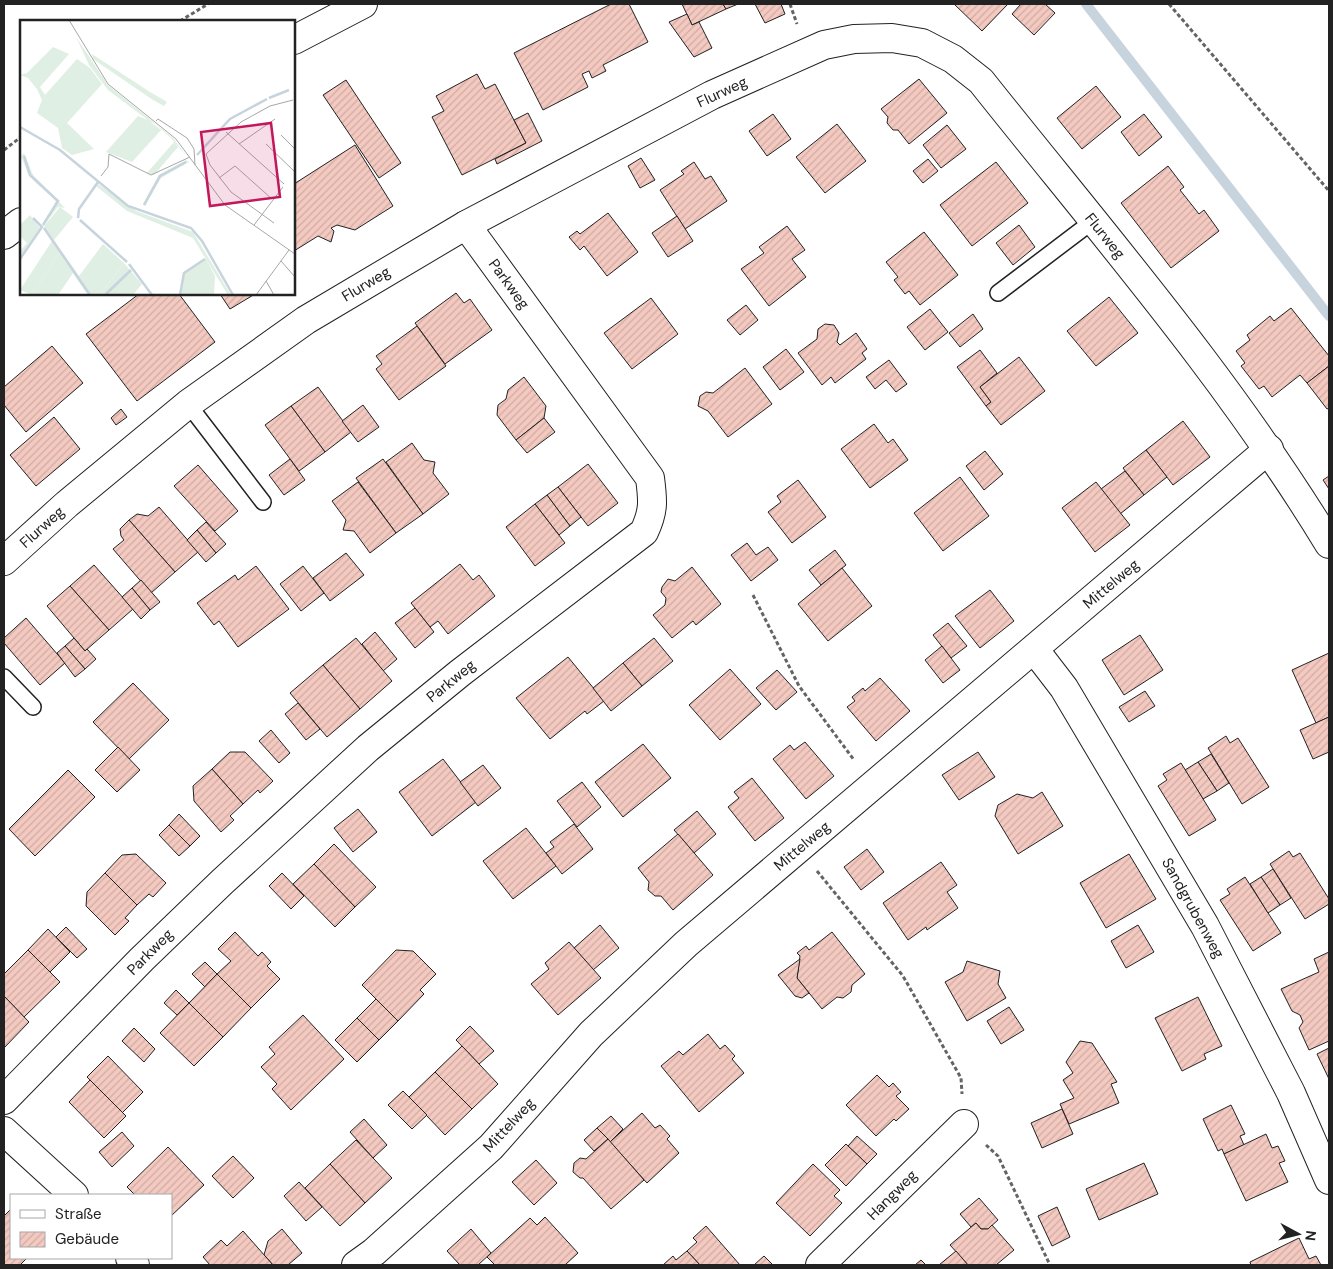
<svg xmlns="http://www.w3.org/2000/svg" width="1333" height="1269" viewBox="0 0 1333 1269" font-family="'DM Sans',sans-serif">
	<defs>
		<pattern id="building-hatch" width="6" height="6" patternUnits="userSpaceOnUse" patternTransform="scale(1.25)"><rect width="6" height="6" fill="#f3c9c0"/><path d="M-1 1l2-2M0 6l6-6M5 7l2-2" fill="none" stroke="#d0aca5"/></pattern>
	</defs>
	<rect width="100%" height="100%" fill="#fff"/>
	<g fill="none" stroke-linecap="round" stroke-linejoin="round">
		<path stroke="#c7d3dd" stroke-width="10" d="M1086,4L1329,316"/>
	</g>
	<g fill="url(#building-hatch)" stroke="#222">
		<path d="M611,4H629L648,42L603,65L606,71L592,78L589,71L582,74L588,87L543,110L514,53Z"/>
		<path d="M682,4H723L726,9L692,25Z"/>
		<path d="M723,4H738L726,9Z"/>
		<path d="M755,4H781L785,14L765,23Z"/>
		<path d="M954,4H1008L982,31Z"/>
		<path d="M1021,4H1045L1055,13L1034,35L1012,14Z"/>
		<path d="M687,14L692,25L699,22L712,48L694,57L669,22Z"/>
		<path d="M477,74L485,89L495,84L526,143L462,175L432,117L444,111L436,96Z"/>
		<path d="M919,79L947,113L909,144L898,130H893L887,123L888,117L881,109Z"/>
		<path d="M346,80L401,163L379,178L323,95Z"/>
		<path d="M1096,86L1121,117L1082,149L1057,118Z"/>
		<path d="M528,113L542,141L497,164L495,159L526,143L514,120Z"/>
		<path d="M773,114L791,139L767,156L749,131Z"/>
		<path d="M1144,114L1162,137L1139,156L1121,132Z"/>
		<path d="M837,124L866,161L825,193L796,157Z"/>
		<path d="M947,125L966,149L941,168L923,145Z"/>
		<path d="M355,145L393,206L355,230L337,225L331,228L334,231L331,242L318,236L294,251V184Z"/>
		<path d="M641,158L655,180L640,188L628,166Z"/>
		<path d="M928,159L938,171L923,183L913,171Z"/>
		<path d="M694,162L705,179L711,176L727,201L685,229L660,190L684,174L681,171Z"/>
		<path d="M996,162L1028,203L972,246L940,205Z"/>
		<path d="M1168,166L1184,187L1180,190L1199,214L1204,210L1219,231L1171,268L1121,203Z"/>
		<path d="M608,213L638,252L607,276L584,246L580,250L569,237L577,231L580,234Z"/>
		<path d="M677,216L693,241L668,257L652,233Z"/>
		<path d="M1019,225L1035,247L1013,265L996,243Z"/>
		<path d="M787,226L805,250L792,259L806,277L769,306L741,269L764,253L759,247Z"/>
		<path d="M924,232L958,275L920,305L909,291L905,294L894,280L898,277L886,262Z"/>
		<path d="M456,293L464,303L470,299L492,330L445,364L415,323Z"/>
		<path d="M139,294H179L215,342L137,401L86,334Z"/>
		<path d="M220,294H255L230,309Z"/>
		<path d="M1109,297L1138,333L1096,366L1067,331Z"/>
		<path d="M651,298L678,334L632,369L604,333Z"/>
		<path d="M746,305L758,320L740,335L727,320Z"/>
		<path d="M1291,308L1329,356V366L1307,383L1300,375L1272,397L1264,386L1259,389L1241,366L1245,363L1236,351L1250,340L1247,335L1270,316L1274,321Z"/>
		<path d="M930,309L948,332L925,350L907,327Z"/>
		<path d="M973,314L983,329L960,347L949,333Z"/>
		<path d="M825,324L834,325L839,333L837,342L840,345L856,333L867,349L862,353L866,359L835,383L831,377L822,385L798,353L817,339L818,329Z"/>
		<path d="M417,326L446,366L399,400L376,369L382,364L376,356Z"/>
		<path d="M52,346L83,383L26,432L4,405V387Z"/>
		<path d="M786,349L804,372L780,390L763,367Z"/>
		<path d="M980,350L997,373L980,387L991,402L986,406L957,367Z"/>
		<path d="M1019,357L1045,391L1001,425L986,406L991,402L980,387Z"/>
		<path d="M889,360L907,384L896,392L886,380L875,389L866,377Z"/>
		<path d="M1329,366V408L1327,409L1307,383Z"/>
		<path d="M745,368L772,404L728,437L708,411L698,406L700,396L706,392L713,393Z"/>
		<path d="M524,377L546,406L544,418L516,440L497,415L498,405L506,399L508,390Z"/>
		<path d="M318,387L351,432L325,452L291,406Z"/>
		<path d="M363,405L379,427L358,442L342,421Z"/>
		<path d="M291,406L325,452L299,471L265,425Z"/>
		<path d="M121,409L127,417L116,425L111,418Z"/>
		<path d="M54,417L80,449L36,486L10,455Z"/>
		<path d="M544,418L555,432L527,453L516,440Z"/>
		<path d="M1183,421L1210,457L1173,485L1146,450Z"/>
		<path d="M874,424L888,443L893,439L908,460L870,488L841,449Z"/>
		<path d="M412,443L424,460L435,462L433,473L449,494L423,514L386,462Z"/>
		<path d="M1146,450L1167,477L1144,495L1123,468Z"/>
		<path d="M985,451L1003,474L984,490L966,466Z"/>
		<path d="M290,459L305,480L284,495L269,475Z"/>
		<path d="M383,459L423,514L396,533L356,478Z"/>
		<path d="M588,464L618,503L588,526L558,487Z"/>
		<path d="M198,465L238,511L215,531L174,486Z"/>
		<path d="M1125,471L1144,495L1120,514L1101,489Z"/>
		<path d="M1329,476V489L1323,480Z"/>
		<path d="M960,477L989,516L943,551L914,513Z"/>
		<path d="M798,480L826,517L792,543L768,512L781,502L777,496Z"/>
		<path d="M358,482L396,533L370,553L354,531L343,530L346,520L332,501Z"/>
		<path d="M1096,482L1130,525L1095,552L1062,508Z"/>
		<path d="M558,487L581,517L570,526L547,495Z"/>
		<path d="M547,495L570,526L559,535L535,504Z"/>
		<path d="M535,504L565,543L535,566L506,527Z"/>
		<path d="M159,507L198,552L175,572L129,520L137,514L148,516Z"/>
		<path d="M129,520L175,572L151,593L113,549L124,540L121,536L120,529Z"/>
		<path d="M206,522L226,544L216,553L197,530Z"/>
		<path d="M197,530L216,553L206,562L187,540Z"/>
		<path d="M747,543L756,555L768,547L778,560L751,581L731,555Z"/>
		<path d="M835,550L846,565L821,585L809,570Z"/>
		<path d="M346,553L364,575L330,601L313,578Z"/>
		<path d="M460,564L473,580L479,575L495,596L448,634L438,621L430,627L411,603Z"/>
		<path d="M94,565L133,609L109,630L70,586Z"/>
		<path d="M256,566L289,609L238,647L219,621L214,625L197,603L235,575L238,580Z"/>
		<path d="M303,566L324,593L301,611L280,584Z"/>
		<path d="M692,567L721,604L696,625L693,621L672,638L653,615L665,605L666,598L661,592L662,587L668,579L675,581Z"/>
		<path d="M842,568L872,606L828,641L798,604Z"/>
		<path d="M141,580L160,602L150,610L132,588Z"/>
		<path d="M70,586L109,630L85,651L47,606Z"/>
		<path d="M132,588L150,610L141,619L122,597Z"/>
		<path d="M990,590L1014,621L980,648L955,616Z"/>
		<path d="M415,608L434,632L415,648L395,623Z"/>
		<path d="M26,618L65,663L40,685L4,643V638Z"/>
		<path d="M948,623L967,646L951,658L933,635Z"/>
		<path d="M375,632L397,659L383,671L362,644Z"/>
		<path d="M1140,635L1163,670L1124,695L1102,660Z"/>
		<path d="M74,638L85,651L87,649L96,659L85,669L65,646Z"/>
		<path d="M356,638L392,681L360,709L323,665Z"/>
		<path d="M654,638L673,661L642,686L623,663Z"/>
		<path d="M65,646L85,669L75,677L57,653Z"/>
		<path d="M942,646L960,670L943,683L925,660Z"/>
		<path d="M1329,653V717L1316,723L1292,670Z"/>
		<path d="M568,657L604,701L587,714L585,711L550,739L516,698Z"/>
		<path d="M623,663L642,686L611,711L593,688Z"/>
		<path d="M323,665L360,709L327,737L290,693Z"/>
		<path d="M730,669L761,704L720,740L689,705Z"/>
		<path d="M777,670L797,692L776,710L756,688Z"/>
		<path d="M880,678L910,711L876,741L847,707L855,701L852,697L863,688L865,691Z"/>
		<path d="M133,683L169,720L129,759L93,722Z"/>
		<path d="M1145,691L1155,706L1129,722L1119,707Z"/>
		<path d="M298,703L320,729L306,740L285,714Z"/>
		<path d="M1329,717V752L1313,759L1300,730Z"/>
		<path d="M271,730L290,753L279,763L259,741Z"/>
		<path d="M1226,736L1230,743L1238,738L1269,787L1242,804L1208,748Z"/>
		<path d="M805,742L834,776L806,799L773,759L790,745L794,750Z"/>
		<path d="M643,744L671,778L623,817L595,782Z"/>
		<path d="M118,747L140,770L117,792L95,770Z"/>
		<path d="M230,752H245L273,781L260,793L258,790L243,804L212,769Z"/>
		<path d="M978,752L995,777L959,800L942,775Z"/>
		<path d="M1211,754L1229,783L1217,791L1198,762Z"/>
		<path d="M443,759L476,802L432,836L399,792Z"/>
		<path d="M1198,762L1217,791L1203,799L1185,770Z"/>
		<path d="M1181,763L1216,820L1189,836L1158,786L1167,780L1163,774Z"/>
		<path d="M483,765L501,788L478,806L460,782Z"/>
		<path d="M212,769L243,804L230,816L234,820L221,832L194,801L193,786Z"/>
		<path d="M68,770L95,797L35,856L9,829Z"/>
		<path d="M752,778L784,818L755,841L728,807L739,798L734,792Z"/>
		<path d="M582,782L601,807L577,827L557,801Z"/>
		<path d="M1042,792L1063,826L1018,854L995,816L998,805L1017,794L1033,798Z"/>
		<path d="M358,809L377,832L353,852L334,828Z"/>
		<path d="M697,811L716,834L694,853L674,830Z"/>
		<path d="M179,814L200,836L190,846L169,825Z"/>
		<path d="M574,824L593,849L562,874L546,853L554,847L550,842Z"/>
		<path d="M169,825L190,846L179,856L159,835Z"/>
		<path d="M526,828L556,866L513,899L483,861Z"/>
		<path d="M678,834L713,875L673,910L661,896H655L648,890L649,882L638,868Z"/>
		<path d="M334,844L376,887L355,907L314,864Z"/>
		<path d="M867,849L884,872L861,890L844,867Z"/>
		<path d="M1289,851L1293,857L1300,853L1329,899V904L1305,919L1270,864Z"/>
		<path d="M136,854L166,883L153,897L149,894L137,905L105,873L122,855Z"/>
		<path d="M1129,854L1156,899L1106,928L1080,883Z"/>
		<path d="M941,862L957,885L947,892L958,908L927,930L926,927L908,940L883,903Z"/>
		<path d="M314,864L355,907L335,927L293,884Z"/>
		<path d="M1273,869L1291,898L1280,905L1261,877Z"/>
		<path d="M105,873L137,905L125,918L129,921L115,935L86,906L87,892Z"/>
		<path d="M282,873L304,896L291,909L269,886Z"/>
		<path d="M1245,877L1281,933L1253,951L1220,900L1230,894L1227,889Z"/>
		<path d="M1261,877L1280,905L1268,913L1250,884Z"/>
		<path d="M600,925L619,948L593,970L574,948Z"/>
		<path d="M1138,925L1154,952L1126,968L1111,941Z"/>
		<path d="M66,927L87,949L77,958L56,937Z"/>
		<path d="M48,929L70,952L50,972L28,950Z"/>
		<path d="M235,932L258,956L262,952L271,962L267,966L280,979L251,1008L217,974L231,961L218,949Z"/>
		<path d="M832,932L865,974L852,985L851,992L843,998L837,997L822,1009L797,978L800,956L797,953L806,946L809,950Z"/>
		<path d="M569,942L601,978L558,1015L531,984L549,969L545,963Z"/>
		<path d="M28,950L60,982L24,1017L4,996V974Z"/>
		<path d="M396,950L413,951L436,974L420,990L424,994L398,1021L362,985Z"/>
		<path d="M1329,952V1041L1309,1050L1299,1028L1303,1022L1300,1015L1292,1011L1281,989L1319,972L1314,959Z"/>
		<path d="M800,959L797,978L809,993L802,998L795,996L778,975Z"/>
		<path d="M967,961L1000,971L998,984L1006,998L967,1021L945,982L963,972Z"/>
		<path d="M205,962L217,974L205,987L192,974Z"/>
		<path d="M217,974L251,1008L223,1037L189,1003Z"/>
		<path d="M176,990L189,1003L177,1015L164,1003Z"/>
		<path d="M4,996L29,1022L4,1048Z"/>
		<path d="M1198,997L1222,1046L1204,1054L1206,1059L1182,1071L1155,1018Z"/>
		<path d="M376,999L398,1021L379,1040L357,1018Z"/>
		<path d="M189,1003L223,1037L194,1066L160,1033Z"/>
		<path d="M1009,1007L1024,1030L1001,1044L987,1021Z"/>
		<path d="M303,1015L344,1059L291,1110L272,1089L277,1084L261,1067L275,1054L269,1047Z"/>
		<path d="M357,1018L379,1040L357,1062L335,1040Z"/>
		<path d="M470,1026L494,1051L479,1064L456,1040Z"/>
		<path d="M134,1028L155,1049L144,1062L122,1041Z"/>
		<path d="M708,1034L720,1049L725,1045L735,1056L732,1059L744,1073L699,1112L661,1066L679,1051L683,1055Z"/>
		<path d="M1080,1041L1092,1043L1117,1082L1111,1084L1119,1103L1069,1124L1060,1104L1074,1098L1063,1080L1073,1073L1066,1062Z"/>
		<path d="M462,1046L498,1084L472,1109L435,1072Z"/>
		<path d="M1329,1048V1079L1317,1054Z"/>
		<path d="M108,1056L143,1092L122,1113L87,1077Z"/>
		<path d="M435,1072L472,1109L445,1135L409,1097Z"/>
		<path d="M877,1075L889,1087L893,1083L901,1092L896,1096L909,1109L896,1121L894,1119L876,1136L846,1105Z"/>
		<path d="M90,1080L126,1116L104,1138L69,1102Z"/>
		<path d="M403,1091L427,1115L412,1129L388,1105Z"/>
		<path d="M1231,1105L1245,1134L1240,1136L1244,1145L1224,1154L1222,1149L1218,1151L1203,1119Z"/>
		<path d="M1062,1109L1073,1134L1042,1148L1031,1123Z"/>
		<path d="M642,1113L655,1128L660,1125L670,1136L667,1139L679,1153L647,1183L610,1142Z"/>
		<path d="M611,1116L623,1129L610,1142L597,1128Z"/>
		<path d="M364,1119L387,1145L373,1158L350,1132Z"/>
		<path d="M597,1128L608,1139L594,1151L584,1140Z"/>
		<path d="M122,1132L134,1146L112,1167L99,1152Z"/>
		<path d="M1266,1134L1272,1148L1278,1146L1285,1161L1279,1163L1288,1182L1246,1201L1224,1154Z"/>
		<path d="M857,1136L877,1154L867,1164L848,1146Z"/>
		<path d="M608,1139L644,1180L611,1209L583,1178H580L573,1172L574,1163L580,1158L586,1159Z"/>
		<path d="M356,1140L392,1178L365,1203L330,1164Z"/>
		<path d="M846,1144L867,1164L846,1186L825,1165Z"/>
		<path d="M168,1147L204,1185L171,1216V1195H135L127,1187Z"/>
		<path d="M233,1156L254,1178L233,1198L212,1176Z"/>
		<path d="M536,1160L557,1183L534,1205L512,1182Z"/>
		<path d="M1144,1163L1158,1194L1099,1220L1086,1189Z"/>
		<path d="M330,1164L365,1203L340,1226L305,1188Z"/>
		<path d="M813,1164L840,1190L834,1196L842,1203L810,1236L776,1203Z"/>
		<path d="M299,1182L322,1207L306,1221L284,1196Z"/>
		<path d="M979,1198L998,1220L988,1229H981L976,1223L971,1227L960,1214Z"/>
		<path d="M1057,1207L1070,1237L1052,1246L1038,1216Z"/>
		<path d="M11,1209V1258H27L20,1265H4V1216Z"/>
		<path d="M545,1217L578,1253L565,1265H495L487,1257L530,1218L537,1225Z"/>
		<path d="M976,1223L981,1229H988L992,1225L1014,1250L996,1265H968L950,1245Z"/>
		<path d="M706,1226L740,1265H700L687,1251L697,1242L693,1238Z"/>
		<path d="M282,1229L302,1253L288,1265H273L264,1255L268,1241Z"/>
		<path d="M471,1229L491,1253L478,1265H460L447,1251Z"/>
		<path d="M243,1231L273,1265H210L203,1257L221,1240L227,1246Z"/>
		<path d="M1299,1238L1309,1259L1316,1256L1321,1265H1251L1250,1262Z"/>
		<path d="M687,1251L700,1265H663L673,1256L676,1260Z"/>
		<path d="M956,1251L968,1265H939Z"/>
		<path d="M764,1256L773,1265H754Z"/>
		<path d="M921,1260L926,1265H915Z"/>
	</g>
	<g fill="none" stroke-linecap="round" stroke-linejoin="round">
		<defs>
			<g id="service">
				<path d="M998,293L1093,221"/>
				<path d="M188,404L263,502"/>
				<path d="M4,677L33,707"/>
			</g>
			<g id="minor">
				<path d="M4,561L67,504L188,404L306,320L466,225L712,95L824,45L854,39L892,38L922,43L953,59L981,81C1101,232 1229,379 1329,544"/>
				<path d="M1034,649L1064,688L1205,926L1291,1093L1329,1180"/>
				<path d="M4,1100L142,959L222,882L368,748L460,673L644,532C654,511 653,501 650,478L466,225"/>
				<path d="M4,1131L74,1195"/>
				<path d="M130,1258L135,1265"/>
				<path d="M356,1265L374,1252L491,1147L591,1034L686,944L1269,449"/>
				<path d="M820,1265L964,1124"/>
			</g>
			<g id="secondary">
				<path d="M294,40L363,4"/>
				<path d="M4,235L21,222"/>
			</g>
		</defs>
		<use href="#service" stroke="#222" stroke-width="18"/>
		<use href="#minor" stroke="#222" stroke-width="30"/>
		<use href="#secondary" stroke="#222" stroke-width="30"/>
		<g stroke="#646464" stroke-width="3" stroke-dasharray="4 2.5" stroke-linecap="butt">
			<path d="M790,4L797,24"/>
			<path d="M1169,4L1329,191"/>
			<path d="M180,21L208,4"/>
			<path d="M4,150L21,137"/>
			<path d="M753,595L799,686L854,760"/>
			<path d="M817,871L903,976L961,1078L962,1094"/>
			<path d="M986,1145L998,1156L1050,1265"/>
		</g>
		<use href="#service" stroke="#fff" stroke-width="15"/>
		<use href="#minor" stroke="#fff" stroke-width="28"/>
		<use href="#secondary" stroke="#fff" stroke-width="28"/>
	</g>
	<g text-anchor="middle" stroke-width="4" stroke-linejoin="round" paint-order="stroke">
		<g font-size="15" fill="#222" stroke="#fff">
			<text transform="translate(722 92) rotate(-25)" y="5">Flurweg</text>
			<text transform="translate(1105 236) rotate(51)" y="5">Flurweg</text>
			<text transform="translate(366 284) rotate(-31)" y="5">Flurweg</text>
			<text transform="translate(509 284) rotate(54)" y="5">Parkweg</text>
			<text transform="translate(42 527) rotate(-42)" y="5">Flurweg</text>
			<text transform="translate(1111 584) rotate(-40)" y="5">Mittelweg</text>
			<text transform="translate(451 681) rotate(-39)" y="5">Parkweg</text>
			<text transform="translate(802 846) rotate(-40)" y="5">Mittelweg</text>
			<text transform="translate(1193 908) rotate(61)" y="5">Sandgrubenweg</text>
			<text transform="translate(150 952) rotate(-45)" y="5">Parkweg</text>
			<text transform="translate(509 1125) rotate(-47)" y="5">Mittelweg</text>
			<text transform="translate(892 1195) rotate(-45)" y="5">Hangweg</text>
		</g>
	</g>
	<g transform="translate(20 20)">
		<rect width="275" height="275" fill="#fff"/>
		<path d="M56,17L88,65L153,118L167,137L150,117L135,104L129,101L141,110L112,142L86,132L118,96L128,100L88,70L69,45ZM33,27L49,34L20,67L25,75L57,39L70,48L82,64L47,103L74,129L52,135L42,128L38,108L17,93L22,80L17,69L8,58L0,55L7,53ZM72,34L130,72L147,82L144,86L133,80L73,39ZM154,122L158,127L134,155L127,153ZM166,140L169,142L141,158L125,186L123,184L139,155ZM40,187L53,197L34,220L24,206ZM10,195L20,208L0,238V231L7,223L0,216V205ZM39,233L53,253L38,275H12ZM186,239L195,256L194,275H161L165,252ZM104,243L122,264L113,275H80Z" fill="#e0efe3"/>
		<path d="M78,164L116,191L173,212L211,275H208L173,218L107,191L76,166Z" fill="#e0efe3"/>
		<path d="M4,133L13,155L45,188L38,187L24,205L36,181L9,156L1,136ZM24,206L59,256L83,224L104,243L80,275H68L39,233L12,275L0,270L32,221Z" fill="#e0efe3"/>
		<path fill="none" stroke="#c7d3dd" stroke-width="2.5" d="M249,78L269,70M0,107L40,130L108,186L171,208L182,221L213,275M177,135L210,99L247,79M4,136L10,155L38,181L23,205M124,185L140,156L166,142M58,198L59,189L78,162M60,200L107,242M24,208L70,275M0,239L22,207L13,198M109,244L132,275M86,274L111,250M160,275L164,253L185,239"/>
		<path fill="none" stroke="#a7a7a7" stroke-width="1" d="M49,0L88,64L156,119L205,185L275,234M136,101L138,99L167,118L174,129L175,145M206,112L264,164M261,115L275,129M219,124L255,99M246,124L275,152M81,156L88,147L89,134L131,155L170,137M199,158L215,146L252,179M254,203L211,172L190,145L186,134L221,102L250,86L273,80M234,205L263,167M261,241L275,257M246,261L254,275M236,275L269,230"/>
		<path fill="#c2185b" fill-opacity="0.15" stroke="#c2185b" stroke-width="2.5" d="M251,103L260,177L190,186L181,112Z"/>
		<rect width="275" height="275" fill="none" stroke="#222" stroke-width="2.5"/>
	</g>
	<rect width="1333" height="1269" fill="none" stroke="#222222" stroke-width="10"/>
	<rect x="10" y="1194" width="162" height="65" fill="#ffffff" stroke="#a7a7a7"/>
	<rect x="20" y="1210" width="25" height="8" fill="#ffffff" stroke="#a7a7a7"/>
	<text x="55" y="1219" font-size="15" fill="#222222">Straße</text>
	<rect x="20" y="1232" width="25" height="15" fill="url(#building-hatch)" stroke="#a7a7a7"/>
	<text x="55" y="1244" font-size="15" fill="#222222">Gebäude</text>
	<g transform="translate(1298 1234) rotate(97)" stroke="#ffffff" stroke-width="4" paint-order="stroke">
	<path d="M0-4L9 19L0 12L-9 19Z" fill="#222222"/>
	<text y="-8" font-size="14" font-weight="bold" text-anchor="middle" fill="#222222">N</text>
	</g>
</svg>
